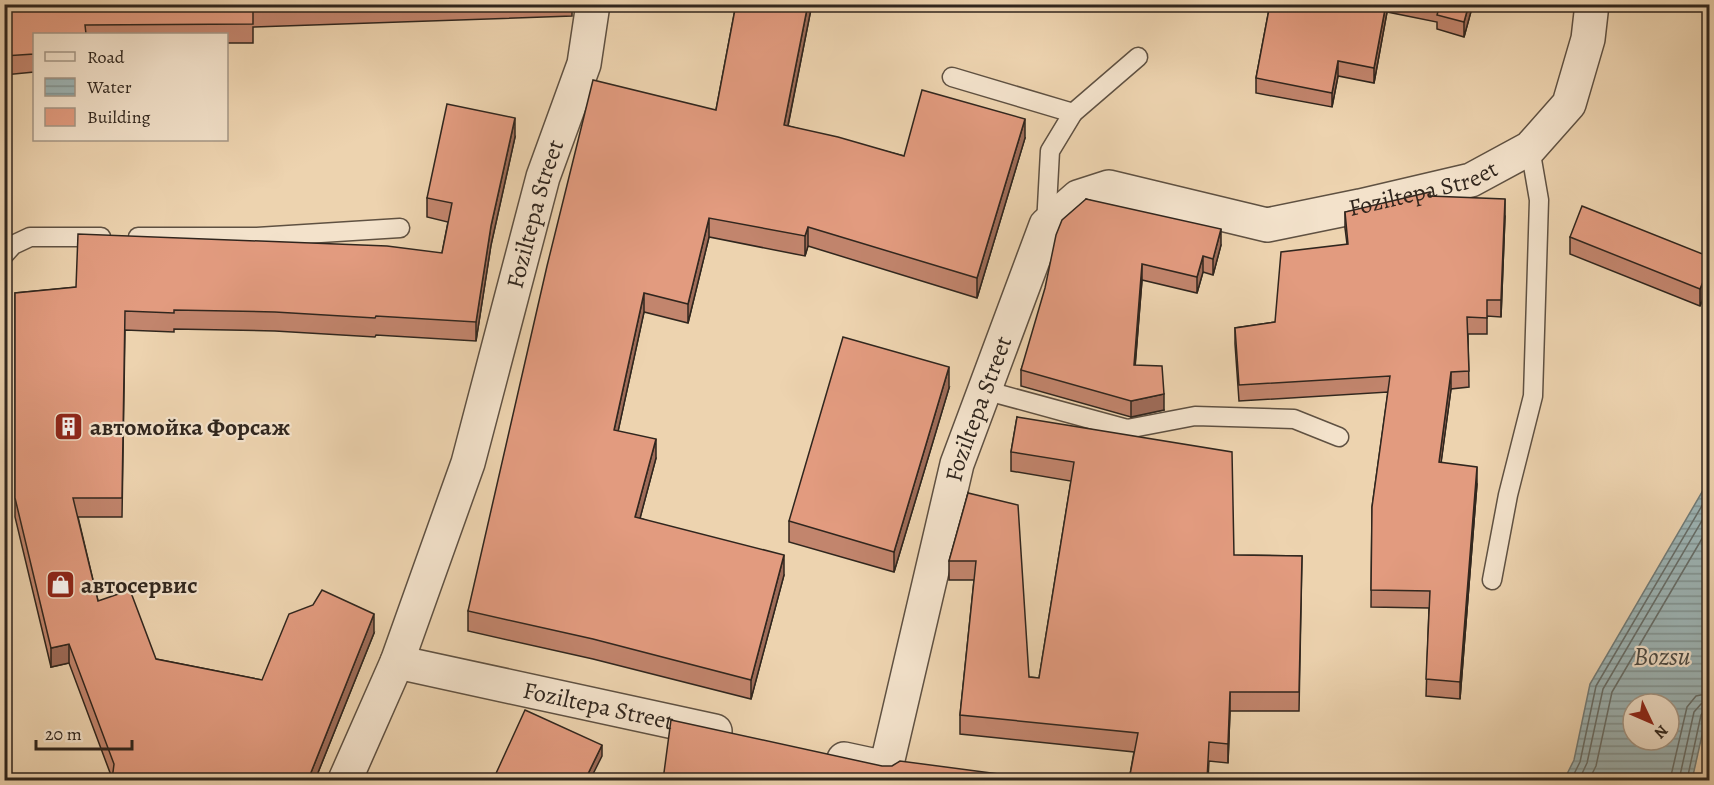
<svg xmlns="http://www.w3.org/2000/svg" width="1714" height="785" viewBox="0 0 1714 785" font-family="Alegreya,serif">
	<defs>
		<pattern id="water-rules" width="6" height="5" patternUnits="userSpaceOnUse" patternTransform="scale(1.5)"><rect width="6" height="5" fill="#9db5b6"/><path d="M0 2.5h6" fill="none" stroke="#809393"/></pattern>
	</defs>
	<rect width="100%" height="100%" fill="#edd3af"/>
	<filter id="stains"><feTurbulence type="fractalNoise" baseFrequency=".00333" numOctaves="4"/><feColorMatrix values="0 0 0 0 .2 0 0 0 0 .09 0 0 0 0 .02 0 0 0 .5 -.17"/></filter>
	<radialGradient id="worn" r=".72"><stop offset=".6" stop-color="#630" stop-opacity="0"/><stop offset="1" stop-color="#630" stop-opacity=".3"/></radialGradient>
	<path fill="url(#water-rules)" stroke="#717c79" stroke-width="1.5" fill-rule="evenodd" d="M1709,480V704L1692,780H1564L1574,760L1590,684ZM1633,704H1669V740H1633Z"/>
	<g fill="none" stroke-linecap="round" stroke-linejoin="round">
		<g stroke="#666e6a" stroke-width="1.5">
			<path d="M1571,780L1580,762L1596,686L1710,492"/>
			<path d="M1579,780L1587,763L1603,689L1710,507"/>
			<path d="M1589,780L1596,766L1612,692L1710,525"/>
			<path d="M1670,780L1687,707L1696,696L1710,693"/>
			<path d="M1679,780L1694,712L1701,704L1710,702"/>
			<path d="M1687,780L1701,715L1704,711L1710,710"/>
		</g>
		<defs>
			<g id="lane">
				<path d="M952,77L1073,113"/>
				<path d="M1046,225L1050,151L1073,113L1138,57"/>
				<path d="M138,237H257L400,228"/>
				<path d="M4,255L13,245L30,237H101"/>
				<path d="M984,390L1127,429L1195,416L1294,419L1339,437"/>
				<path d="M1492,580L1508,495L1533,396L1539,200L1530,148"/>
			</g>
			<g id="street">
				<path id="s1" d="M397,662L715,731"/>
				<path id="s2" d="M844,759L886,768L957,464L1046,225L1078,197L1109,187L1267,225L1360,206L1471,180L1530,148L1569,104L1588,39L1592,4"/>
				<path id="s3" d="M345,780L397,662L468,463L543,177L584,64L593,4"/>
			</g>
		</defs>
		<use href="#lane" stroke="#5f5142" stroke-width="21"/>
		<use href="#street" stroke="#5f5142" stroke-width="36"/>
		<use href="#lane" stroke="#f3e2cb" stroke-width="18"/>
		<use href="#street" stroke="#f3e2cb" stroke-width="33"/>
	</g>
	<g fill="#c2856d" stroke="#30261e" stroke-width="1.5">
		<path d="M4,4H572V16L253,27V43H226V34H34V72L4,75Z"/>
		<path d="M736,4H812L788,126L904,156L1025,138L977,298L808,246L805,256L709,237L688,323L644,312L618,431L656,458L640,518L784,575L751,699L593,659L468,631V611L716,110Z"/>
		<path d="M1270,4H1473L1464,37L1437,29V22L1387,12L1374,83L1338,76L1332,107L1256,93V78Z"/>
		<path d="M1644,4H1710V12L1644,6Z"/>
		<path d="M515,137L491,245L476,341L376,335L375,337L275,331L174,329V332L125,330L122,517H78L98,601L156,659L262,680L374,633L315,780H112V778L69,663L51,667L15,517V293L442,253L448,222L427,217V198Z"/>
		<path d="M1430,196L1505,216L1501,317L1487,316V334H1468L1469,387L1451,389L1441,462L1477,484L1460,699L1426,696L1429,608L1371,607L1372,507L1388,392L1239,401L1235,344V328L1275,322L1347,244L1345,228V212Z"/>
		<path d="M1086,199L1221,245L1213,275L1203,272L1197,293L1142,280L1135,365L1164,410L1131,417L1021,386V370Z"/>
		<path d="M1570,237L1710,257V281L1700,306L1570,254Z"/>
		<path d="M949,388L894,572L789,542V521Z"/>
		<path d="M1017,417L1234,555L1302,556L1299,711H1230L1228,763L1209,761L1208,780H1129L1134,752L960,734V715L974,580H949V561L968,493L1029,677L1039,678L1071,481L1011,471V452Z"/>
	</g>
	<g fill="#9e6c59" stroke="#30261e" stroke-width="1.5">
		<path d="M808,4H812L784,145V125Z"/>
		<path d="M1386,4H1387V12L1374,83V68Z"/>
		<path d="M1469,4H1473L1464,37V22Z"/>
		<path d="M1338,61V76L1332,107V93Z"/>
		<path d="M515,118V137L491,245L476,341V322L491,226Z"/>
		<path d="M1025,119V138L977,298V278Z"/>
		<path d="M1505,199V216L1501,317V300Z"/>
		<path d="M709,218V237L688,323V304Z"/>
		<path d="M808,227V246L805,256V236Z"/>
		<path d="M1221,229V245L1213,275V259Z"/>
		<path d="M1203,256V272L1197,293V277Z"/>
		<path d="M1142,264V280L1134,381V365Z"/>
		<path d="M1710,265V281L1700,306V289Z"/>
		<path d="M644,293V312L614,450V430Z"/>
		<path d="M949,367V388L894,572V552Z"/>
		<path d="M1451,372V389L1439,478V462Z"/>
		<path d="M1164,394V410L1131,417V401Z"/>
		<path d="M656,439V458L635,537V517Z"/>
		<path d="M1477,467V484L1460,699V682Z"/>
		<path d="M784,555V575L751,699V680Z"/>
		<path d="M374,614V633L315,780H308Z"/>
		<path d="M69,644V663L51,667V648Z"/>
		<path d="M1230,692V711L1228,763V744Z"/>
		<path d="M602,745V756L590,780H585Z"/>
	</g>
	<g fill="#e29b7f" stroke="#30261e" stroke-width="1.5">
		<path d="M4,4H364L253,8V24L85,25L86,34H34V54L4,56Z"/>
		<path d="M736,4H808L784,125L838,137L904,156L922,90L1025,119L977,278L808,227L805,236L709,218L688,304L644,293L614,430L656,439L635,517L784,555L751,680L593,639L468,611L547,266L593,80L716,110Z"/>
		<path d="M1270,4H1386L1374,68L1338,61L1332,93L1256,78Z"/>
		<path d="M1421,4H1469L1464,22L1437,15L1439,8Z"/>
		<path d="M447,104L515,118L491,226L476,322L376,316L375,318L275,312L174,310V313L125,311L122,498H73L98,601L130,590L156,659L262,680L289,614L313,605L322,590L374,614L308,780H112L114,764L69,644L51,648L15,498V293L76,287L78,234L387,246L442,253L452,203L427,198Z"/>
		<path d="M1430,192V196L1505,199L1501,300H1487V318L1467,317L1469,371L1451,372L1439,462L1477,467L1460,682L1426,679L1430,591L1371,590L1372,507L1390,376L1239,385L1235,328L1275,322L1281,252L1348,244L1345,212Z"/>
		<path d="M1086,199L1221,229L1213,259L1203,256L1197,277L1142,264L1134,365L1162,366L1164,394L1131,401L1021,370L1045,288L1056,235L1062,220Z"/>
		<path d="M1582,206L1710,257V265L1700,289L1570,237Z"/>
		<path d="M843,337L949,367L894,552L789,521Z"/>
		<path d="M1017,417L1232,452L1234,555L1302,556L1299,692H1230L1228,744L1209,742L1207,780H1129L1138,733L960,715L976,561H949L968,493L1018,505L1029,677L1039,678L1074,462L1011,452Z"/>
		<path d="M525,710L602,745L585,780H493Z"/>
		<path d="M671,720L882,766H892L900,761L1044,780H663Z"/>
	</g>
	<defs>
		<symbol id="building-square" viewBox="-11 -11 22 22"><rect x="-9" y="-9" width="18" height="18" rx="4" fill="#8f2418" stroke="#f3e2cb"/><path d="M-4-6H4V6H1V3H-1V6H-4ZM-2.5-4.3h1.7v1.8h-1.7ZM.8-4.3h1.7v1.8H.8ZM-2.5-1h1.7V.8h-1.7ZM.8-1h1.7V.8H.8Z" fill="#fff"/></symbol>
		<symbol id="shop-square" viewBox="-11 -11 22 22"><rect x="-9" y="-9" width="18" height="18" rx="4" fill="#8f2418" stroke="#f3e2cb"/><path d="M-5-2.5h2.3a2.7 3.5 0 0 1 5.4 0H5L5.5 6h-11ZM-1.5-2.5h3a1.5 2.3 0 0 0-3 0Z" fill="#fff"/></symbol>
	</defs>
	<g fill-rule="evenodd">
		<use href="#building-square" x="52" y="410" width="33" height="33"/>
		<use href="#shop-square" x="44" y="568" width="33" height="33"/>
	</g>
	<g text-anchor="middle" stroke-width="4.5" stroke-linejoin="round" paint-order="stroke">
		<g font-size="24" fill="#30261e" stroke="#f3e2cb">
			<text dy="8" stroke="none"><textPath href="#s2" startOffset="1008">Foziltepa Street</textPath></text>
			<text dy="8" stroke="none"><textPath href="#s3" startOffset="598">Foziltepa Street</textPath></text>
			<text dy="8" stroke="none"><textPath href="#s2" startOffset="414">Foziltepa Street</textPath></text>
			<text dy="8" stroke="none"><textPath href="#s1" startOffset="206">Foziltepa Street</textPath></text>
		</g>
		<g font-size="24" font-weight="bold" fill="#30261e" stroke="#f3e2cb" text-anchor="start">
			<text x="90" y="435">автомойка Форсаж</text>
			<text x="81" y="593">автосервис</text>
		</g>
		<g font-size="26" font-style="italic" fill="#4b4a44" stroke="#f3e2cb">
			<text x="1662" y="665">Bozsu</text>
		</g>
	</g>
	<rect width="1714" height="785" fill="none" stroke="#edd3af" stroke-width="24"/>
	<rect x="6" y="6" width="1702" height="773" fill="none" stroke="#30261e" stroke-width="3"/>
	<rect x="12" y="12" width="1690" height="761" fill="none" stroke="#30261e" stroke-width="1.5"/>
	<rect x="33" y="33" width="195" height="108" fill="#f3e2cb" stroke="#a59786" stroke-width="1.5"/>
	<rect x="45" y="52" width="30" height="9" fill="#f3e2cb" stroke="#a59786" stroke-width="1.5"/>
	<text x="87" y="63" font-size="18" fill="#30261e">Road</text>
	<rect x="45" y="78" width="30" height="18" fill="url(#water-rules)" stroke="#a59786" stroke-width="1.5"/>
	<text x="87" y="93" font-size="18" fill="#30261e">Water</text>
	<rect x="45" y="108" width="30" height="18" fill="#e29b7f" stroke="#a59786" stroke-width="1.5"/>
	<text x="87" y="123" font-size="18" fill="#30261e">Building</text>
	<g transform="translate(1651 722) rotate(134)"><circle r="28" fill="#f3e2cb" stroke="#a59786" stroke-width="1.5"/>
	<path d="M0-4.5L10 22L0 15L-10 22Z" fill="#8f2418"/>
	<text y="-9" font-size="16" font-weight="bold" text-anchor="middle" fill="#30261e">N</text>
	</g>
	<path d="M36 740v9h96v-9" fill="none" stroke="#30261e" stroke-width="3"/>
	<text x="45" y="740" font-size="18" fill="#30261e" stroke="#f3e2cb" stroke-width="4.5" paint-order="stroke">20 m</text>
	<rect width="100%" height="100%" filter="url(#stains)"/>
	<rect width="100%" height="100%" fill="url(#worn)"/>
</svg>
